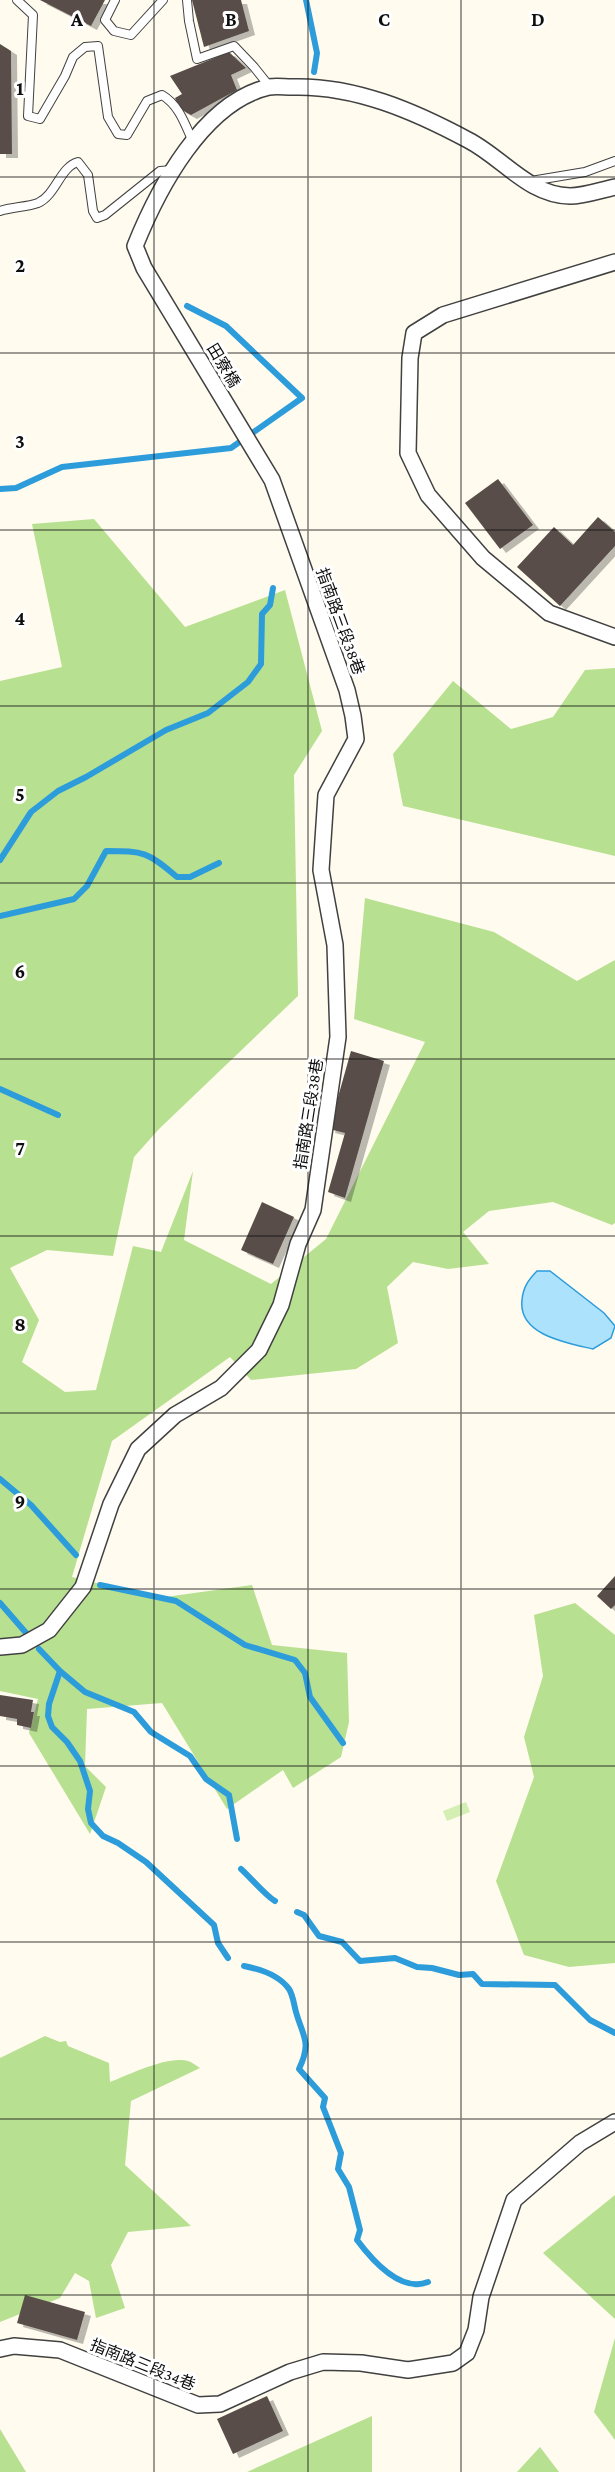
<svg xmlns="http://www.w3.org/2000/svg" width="615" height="2472" viewBox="0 0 615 2472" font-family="'Crimson Pro','Noto Sans TC',serif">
	<defs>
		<filter id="shadow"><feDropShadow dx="6" dy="4" stdDeviation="0" flood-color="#0004"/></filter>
	</defs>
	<rect width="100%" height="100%" fill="#fffbee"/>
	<path fill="#d4eeb4" d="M466,1802L470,1812L447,1821L443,1811Z"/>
	<g fill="#b8e091">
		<path d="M94,519L185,627L285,590L322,731L294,775L298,996L159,1129L134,1157L113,1256L47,1250L10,1268L39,1320L22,1362L65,1392L96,1390L133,1246L161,1252L193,1171L184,1240L271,1284L326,1239L425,1042L354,1019L365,898L494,932L577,981L615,960V1223L612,1225L553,1202L489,1211L463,1232L489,1264L448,1269L413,1262L387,1287L398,1343L356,1369L251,1380L230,1357L112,1441L72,1577L158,1598L252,1585L272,1645L347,1653L349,1722L341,1757L293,1788L283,1770L227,1809L162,1703L87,1709L85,1766L106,1787L90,1834L29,1733L38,1699L0,1691V681L62,667L32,524Z"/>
		<path d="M615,668V856L403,806L393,754L453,681L511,729L553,717L585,670Z"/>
		<path d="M575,1603L615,1635V1963L569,1967L524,1955L496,1881L534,1777L524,1737L543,1676L534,1615Z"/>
		<path d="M45,2036L60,2042L66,2041L68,2046L109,2063L110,2082C128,2075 168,2055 188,2061C192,2062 197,2066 200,2068L131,2101L125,2165L191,2226L128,2232L111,2265L125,2308L96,2318L89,2281L75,2273L60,2298L0,2322V2058Z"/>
		<path d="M615,2195V2319L543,2253Z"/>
		<path d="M615,2338V2440L594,2412Z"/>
		<path d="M372,2416V2472H247Z"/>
		<path d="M0,2429L26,2472H0Z"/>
		<path d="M540,2447L559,2472H517Z"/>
	</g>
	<path fill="#ade2fc" stroke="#2d9cdb" stroke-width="1.5" d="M537,1271H550L604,1313L615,1326L611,1338L593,1349C567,1343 518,1335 522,1300C523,1288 528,1280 537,1271Z"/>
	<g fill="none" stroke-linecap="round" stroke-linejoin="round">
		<g stroke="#2d9cdb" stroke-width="6">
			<path d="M306,0L317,53L314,72"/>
			<path d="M0,489L16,488L62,467L231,448L302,398L226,326L187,306"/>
			<path d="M0,860L31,812L58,791L86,777L166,730L208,713L248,682L261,664L262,614L270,605L273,588"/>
			<path d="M0,916L74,899L87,886L106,851C144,851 148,852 177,877H190L219,863"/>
			<path d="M0,1089L58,1115"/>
			<path d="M0,1479L31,1505L76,1555"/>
			<path d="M100,1585L176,1601L245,1645L295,1660L305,1673L310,1697L343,1743"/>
			<path d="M0,1603L27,1634"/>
			<path d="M39,1649L60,1671L85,1692L134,1712L151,1732L190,1756L206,1779L229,1795L237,1839"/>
			<path d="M60,1671L49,1704L48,1716L52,1727L67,1742L80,1761L90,1791L88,1809L91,1823L103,1836L118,1843L146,1862L214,1925L218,1943L228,1958"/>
			<path d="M241,1869C250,1877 267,1897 275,1901"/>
			<path d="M297,1912L304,1915L319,1936L342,1942L360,1961L395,1958L417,1967L432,1968L459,1975L473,1974L482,1984L555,1985L590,2020L615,2033"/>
			<path d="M244,1966C260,1969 279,1975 289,1989C293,1995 294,2005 296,2012C303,2037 312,2042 299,2069L325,2098L323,2107L341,2153L338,2169L349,2187L360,2230L357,2240C372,2260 400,2293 428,2282"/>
		</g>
	</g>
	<g fill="#584e49" filter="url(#shadow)">
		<path d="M40,0H105L91,26Z"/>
		<path d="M192,0H241L249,31L204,47Z"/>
		<path d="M0,44L11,51L12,154H0Z"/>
		<path d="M229,52L246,68L231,75L237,90L191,115L180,109L175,98L182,94L170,76Z"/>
		<path d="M498,479L533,525L500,549L465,503Z"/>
		<path d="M598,517L615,532V546L560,606L517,567L554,527L573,545Z"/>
		<path d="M351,1051L384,1061L345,1198L328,1192L345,1133L329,1129Z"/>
		<path d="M262,1202L294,1217L273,1264L241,1250Z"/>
		<path d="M615,1576V1605L611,1609L597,1596Z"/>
		<path d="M0,1695L33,1700L31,1712H34L31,1728L17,1725V1719L0,1716Z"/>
		<path d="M25,2295L85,2312L77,2340L17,2323Z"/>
		<path d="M267,2396L283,2431L233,2454L217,2419Z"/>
	</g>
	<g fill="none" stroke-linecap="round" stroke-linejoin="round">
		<defs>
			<g id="lane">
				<path d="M17,0L33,15L28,116L40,119L65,76L73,57L85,47L98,46L108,117L118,134L127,135L147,101L162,95C179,105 185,124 193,142"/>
				<path d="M115,0L105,20L114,31L131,35L163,0"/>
				<path d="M187,0L189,21L197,59L234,46L254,67L270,87"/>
				<path d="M531,181L585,172L615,161"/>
				<path d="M0,211C12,207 27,207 38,203C56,195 60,167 78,162L88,175L93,211L97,218L105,215L160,171L173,170"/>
			</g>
			<g id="street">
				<path d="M615,262L443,315L414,333L410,358L408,453L428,495L483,558L549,613L615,637"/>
				<path d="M0,1647L22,1645L49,1630L83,1587L111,1504L138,1449L175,1415L221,1388L259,1350L281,1305L298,1244L313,1210L338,1037L335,945L321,870L326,795L356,739L353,716L347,690L272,480L144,268L135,246C158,189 203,102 269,87C276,86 284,87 292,87C354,85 414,111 468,140C503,158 528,195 570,196C584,196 601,190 615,187"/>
				<path d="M0,2349L14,2346L60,2350L198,2405L220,2404L290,2372L323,2362L361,2363L408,2370L453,2363L467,2353L476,2330L481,2297L514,2200L580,2143L615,2122"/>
			</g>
		</defs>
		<use href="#lane" stroke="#414141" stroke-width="10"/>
		<use href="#street" stroke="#414141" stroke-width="18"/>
		<use href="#lane" stroke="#fff" stroke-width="8"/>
		<use href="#street" stroke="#fff" stroke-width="15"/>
	</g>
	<path fill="none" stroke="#0e0e0e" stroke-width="1.5" stroke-opacity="0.55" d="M154,0V2472M308,0V2472M461,0V2472M0,177H615M0,353H615M0,530H615M0,706H615M0,883H615M0,1059H615M0,1236H615M0,1413H615M0,1589H615M0,1766H615M0,1942H615M0,2119H615M0,2295H615"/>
	<g text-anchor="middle" stroke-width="6" stroke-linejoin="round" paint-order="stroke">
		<g font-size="16" fill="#0e0e0e" stroke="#fff">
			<text transform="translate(224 365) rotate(59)" y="6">田寮橋</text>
			<text transform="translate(341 621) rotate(70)" y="6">指南路三段38巷</text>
			<text transform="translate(308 1114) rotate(-81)" y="6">指南路三段38巷</text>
			<text transform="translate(143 2364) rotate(22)" y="6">指南路三段34巷</text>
		</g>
	</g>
	<g font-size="20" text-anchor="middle" font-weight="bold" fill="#0e0e0e" stroke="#fff" stroke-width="6" stroke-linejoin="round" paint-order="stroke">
		<text x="77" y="26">A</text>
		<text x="231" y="26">B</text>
		<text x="384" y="26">C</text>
		<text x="538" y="26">D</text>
		<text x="20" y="95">1</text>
		<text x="20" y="272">2</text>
		<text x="20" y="448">3</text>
		<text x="20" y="625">4</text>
		<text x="20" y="801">5</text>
		<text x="20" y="978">6</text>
		<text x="20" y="1155">7</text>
		<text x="20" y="1331">8</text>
		<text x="20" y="1508">9</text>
	</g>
</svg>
